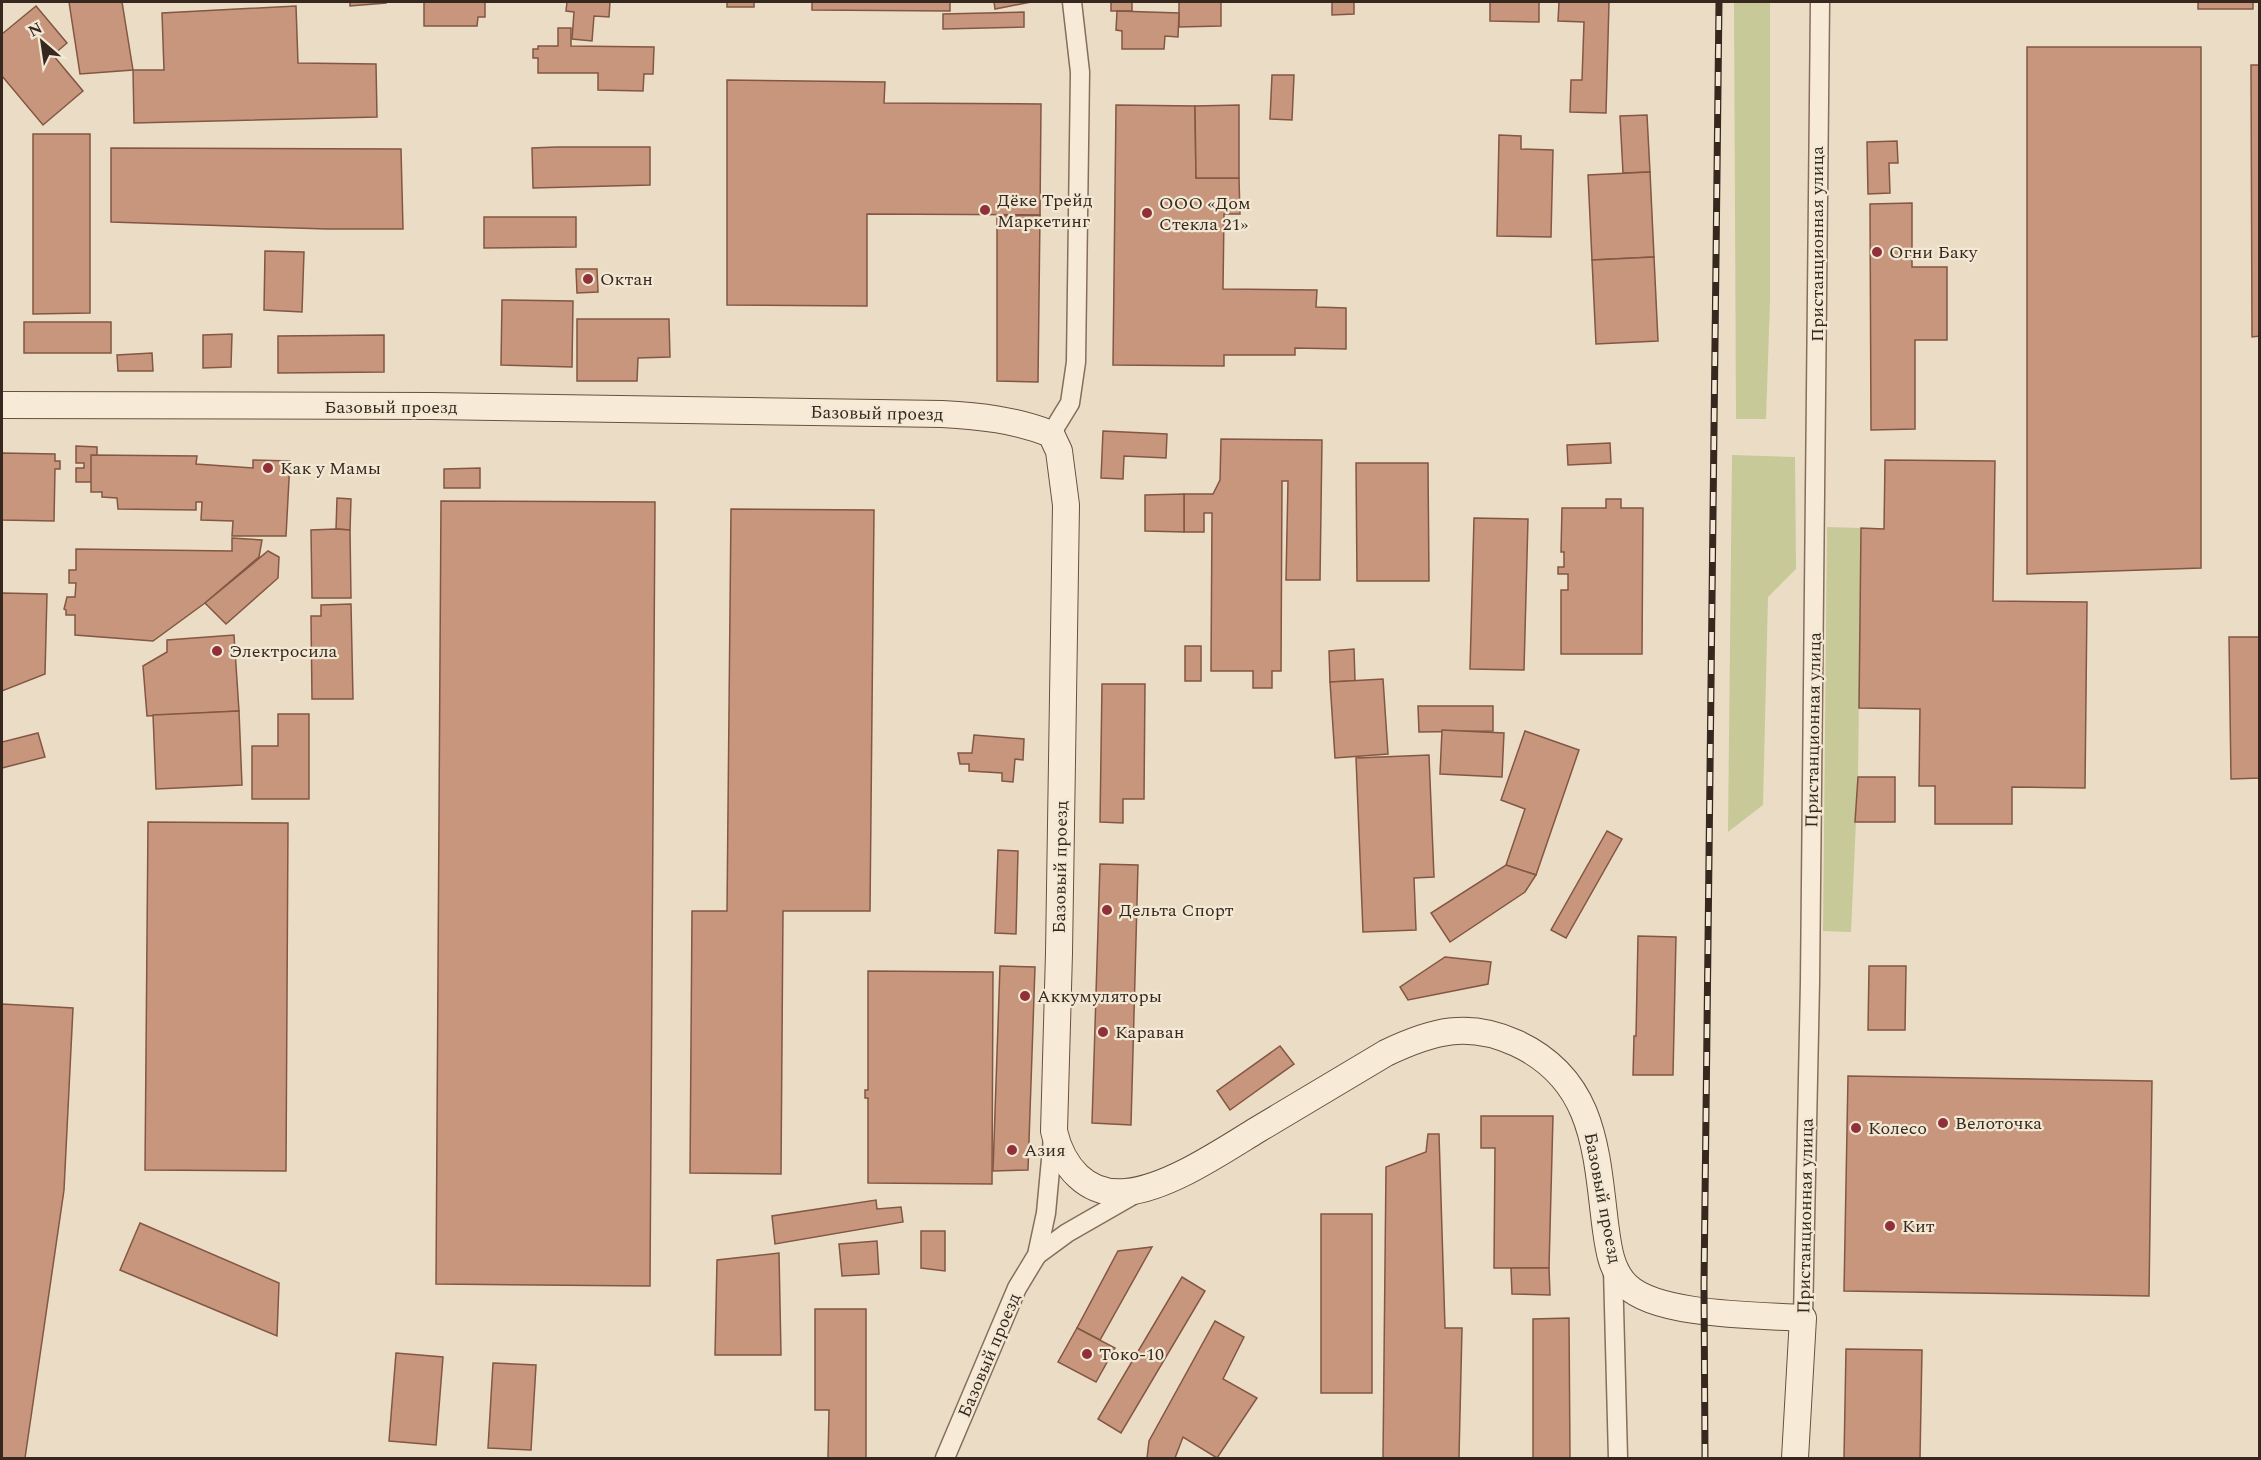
<svg xmlns="http://www.w3.org/2000/svg" width="2261" height="1460" viewBox="0 0 2261 1460" font-family="Spectral,serif">
	<rect width="100%" height="100%" fill="#ebddc5"/>
	<g fill="#c7c999">
		<path d="M1734,2H1770V301L1766,419H1736Z"/>
		<path d="M1732,455L1795,457L1796,569L1768,597L1763,805L1728,832Z"/>
		<path d="M1827,527L1861,528L1858,777L1851,932L1823,931Z"/>
	</g>
	<g fill="#c7967d" stroke="#835743" stroke-width="1.5">
		<path d="M69,2H122L133,70L80,74Z"/>
		<path d="M350,2H386V3L350,6Z"/>
		<path d="M424,2H485V17H478L477,26H424Z"/>
		<path d="M567,2H610L609,17L594,16L592,41L572,39L574,12L566,11Z"/>
		<rect x="727" y="2" width="27" height="5"/>
		<path d="M812,2H950V11L812,10Z"/>
		<path d="M994,2H1031L995,9Z"/>
		<rect x="1111" y="2" width="21" height="9"/>
		<path d="M1179,2H1221V26L1179,27Z"/>
		<path d="M1332,2H1354V14L1332,15Z"/>
		<path d="M1490,2H1539V22L1490,21Z"/>
		<path d="M1559,2H1609L1606,113L1570,112L1571,80H1582L1584,22L1558,21Z"/>
		<rect x="2198" y="2" width="55" height="7"/>
		<path d="M36,6L67,43L53,55L83,91L43,125L2,76V34Z"/>
		<path d="M296,6L298,63L376,64L377,117L134,123L133,70H164L162,13Z"/>
		<path d="M1117,11L1179,13L1178,37L1165,36L1164,49H1122V31L1116,30Z"/>
		<path d="M1024,12V27L943,29V14Z"/>
		<path d="M558,28H571V46L654,47L653,74H644L643,91L598,90V73H538V58H533V49H538V46H558Z"/>
		<path d="M2027,47H2201V568L2027,574Z"/>
		<path d="M2251,65H2260V336L2252,337Z"/>
		<path d="M1272,75H1294L1292,120L1270,119Z"/>
		<path d="M727,80L885,82L884,103L1041,104L1040,215L867,214V306L727,305Z"/>
		<path d="M1116,105L1195,106L1196,178H1239L1240,214H1224L1223,289L1317,290L1316,307L1346,308V349L1295,348V355H1224V366L1113,365Z"/>
		<path d="M1239,105V178H1196L1195,106Z"/>
		<path d="M1647,115L1650,172L1623,173L1620,116Z"/>
		<path d="M33,134H90V313L33,314Z"/>
		<path d="M1499,135L1521,136V149L1553,150L1551,237L1497,236Z"/>
		<path d="M1897,141L1898,163H1889L1890,193L1868,194L1867,142Z"/>
		<path d="M557,147H650V185L533,188L532,148Z"/>
		<path d="M111,148L401,149L403,229H327L111,222Z"/>
		<path d="M1650,172L1654,257L1592,260L1588,175Z"/>
		<path d="M1912,203V267H1947V340H1915V429L1871,430L1870,204Z"/>
		<path d="M1040,215L1038,382L997,381V216Z"/>
		<path d="M484,217H576V247L484,248Z"/>
		<path d="M265,251L304,252L302,312L264,310Z"/>
		<path d="M1654,257L1658,341L1596,344L1592,260Z"/>
		<path d="M576,269H597L598,292L577,293Z"/>
		<path d="M502,300L573,301L572,367L501,365Z"/>
		<path d="M577,319H669L670,357L638,358L637,381H577Z"/>
		<rect x="24" y="322" width="87" height="31"/>
		<path d="M232,334L231,367L203,368V335Z"/>
		<path d="M384,335V372L278,373V336Z"/>
		<path d="M152,353L153,371H118L117,355Z"/>
		<path d="M1103,431L1167,434L1166,458L1124,456L1123,479L1101,478Z"/>
		<path d="M1221,439L1322,440L1320,580H1286L1288,481H1282L1281,671H1272V688H1253V671H1211L1212,513H1204V532H1184V494H1213L1220,480Z"/>
		<path d="M1610,443L1611,463L1568,465L1567,445Z"/>
		<path d="M76,446L97,447V463H93V482H76V468H84V463H76Z"/>
		<path d="M2,453L55,454V461H60V469H55L54,521L2,520Z"/>
		<path d="M91,455L197,456L196,464L253,468V460L290,461L286,536H232L233,521L201,520L202,502H196V510L118,509L117,498L102,497V492H91Z"/>
		<path d="M1885,460L1995,461L1993,601L2087,602L2085,788L2012,787V824H1935V786H1919L1920,709L1859,708L1861,528L1884,529Z"/>
		<path d="M1356,463H1428L1429,581H1357Z"/>
		<path d="M480,468V488H444V469Z"/>
		<path d="M1184,494V532L1145,531V495Z"/>
		<path d="M337,498L351,499L350,530L336,529Z"/>
		<path d="M1606,499H1621V508H1643L1642,654H1561V590H1568V574H1558V567H1564V552H1561L1562,508H1606Z"/>
		<path d="M441,501L655,502L650,1286L436,1284Z"/>
		<path d="M731,509L874,510L870,911H783L781,1174L690,1173L692,911H727Z"/>
		<path d="M1474,518L1528,519L1524,670L1470,669Z"/>
		<path d="M336,529L350,530L351,598H312L311,530Z"/>
		<path d="M232,538L262,540L259,557L205,603L153,641L75,635V615H66V610L64,609L67,597H75L76,583H69V570H76V549L232,551Z"/>
		<path d="M268,551L279,557L278,578L226,624L205,603Z"/>
		<path d="M2,593L47,594L45,674L2,691Z"/>
		<path d="M351,604L353,699H312L311,616H321V605Z"/>
		<path d="M234,635L239,711L147,716L143,666L167,652V640Z"/>
		<path d="M2229,637H2260V778L2231,779Z"/>
		<rect x="1185" y="646" width="16" height="35"/>
		<path d="M1354,649L1355,681L1330,682L1329,651Z"/>
		<path d="M1383,679L1388,754L1335,758L1330,682Z"/>
		<path d="M1102,684H1145L1144,799H1123V823L1100,822Z"/>
		<path d="M1418,706H1493V731L1419,732Z"/>
		<path d="M239,711L242,785L156,789L153,715Z"/>
		<path d="M278,714H309V799H252V746H278Z"/>
		<path d="M1442,730L1504,733L1502,777L1440,774Z"/>
		<path d="M1525,731L1579,750L1536,875L1506,865L1525,809L1501,800Z"/>
		<path d="M38,733L45,757L2,768V742Z"/>
		<path d="M974,735L1024,739L1023,760L1015,759L1013,782L1002,781V773L969,771V764H960L958,753H972Z"/>
		<path d="M1429,755L1434,877L1414,878L1416,930L1363,932L1356,758Z"/>
		<path d="M1858,777H1895V822H1855Z"/>
		<path d="M148,822L288,823L286,1171L145,1170Z"/>
		<path d="M1607,831L1622,839L1566,938L1551,930Z"/>
		<path d="M998,850L1018,851L1016,934L995,933Z"/>
		<path d="M1100,864L1138,865L1131,1125L1092,1123Z"/>
		<path d="M1506,865L1536,875L1525,892L1450,942L1431,913Z"/>
		<path d="M1638,936L1676,937L1673,1075H1633L1634,1036H1636Z"/>
		<path d="M1445,957L1491,962L1488,984L1408,1000L1400,987Z"/>
		<path d="M1000,966L1035,967L1028,1170L993,1171Z"/>
		<path d="M1869,966H1906L1905,1030H1868Z"/>
		<path d="M868,971L993,972L992,1184L868,1183V1098H865V1090H868Z"/>
		<path d="M2,1004L73,1008L64,1190L25,1458H2Z"/>
		<path d="M1280,1046L1294,1064L1230,1110L1217,1091Z"/>
		<path d="M1848,1076L2152,1081L2149,1296L1844,1291Z"/>
		<path d="M1481,1116H1553L1549,1268H1494L1495,1148H1481Z"/>
		<path d="M1428,1134H1439L1445,1328H1462L1459,1458H1383L1386,1167L1426,1152Z"/>
		<path d="M876,1200L877,1209L901,1207L903,1222L775,1244L772,1216Z"/>
		<rect x="1321" y="1214" width="51" height="179"/>
		<path d="M140,1223L279,1283L277,1336L120,1270Z"/>
		<path d="M921,1231H945V1271L921,1268Z"/>
		<path d="M877,1241L879,1274L842,1276L839,1244Z"/>
		<path d="M1152,1247L1100,1340L1077,1328L1118,1251Z"/>
		<path d="M779,1253L781,1355H715L717,1260Z"/>
		<path d="M1511,1268H1549L1550,1295L1512,1294Z"/>
		<path d="M1182,1277L1205,1291L1121,1433L1098,1419Z"/>
		<path d="M815,1309H866V1458H828L829,1410H815Z"/>
		<path d="M1569,1318L1570,1458H1533V1319Z"/>
		<path d="M1215,1321L1244,1337L1223,1379L1257,1398L1217,1458L1183,1437L1175,1458H1147L1149,1441Z"/>
		<path d="M1077,1328L1115,1348L1096,1382L1058,1362Z"/>
		<path d="M1846,1349L1922,1350L1920,1458H1844Z"/>
		<path d="M396,1353L443,1357L436,1445L389,1441Z"/>
		<path d="M493,1363L536,1365L531,1450L488,1448Z"/>
	</g>
	<g fill="none" stroke-linecap="round" stroke-linejoin="round">
		<defs>
			<g id="street">
				<path d="M1051,434L1070,403L1076,362L1080,72L1072,2"/>
				<path d="M1037,1255L1067,1233L1135,1194"/>
				<path d="M1613,1269L1618,1458"/>
				<path d="M1803,1318L1810,982L1820,2"/>
				<path d="M945,1458L1017,1288L1037,1255L1046,1213L1053,1138"/>
			</g>
			<path id="secondary" d="M2,405L432,406L942,414C980,416 1016,420 1051,434L1059,451L1066,505L1059,953L1054,1131C1062,1166 1086,1196 1126,1192C1168,1188 1221,1152 1257,1130C1300,1104 1343,1079 1386,1053C1432,1031 1468,1021 1516,1043C1594,1079 1596,1149 1605,1223C1608,1245 1610,1270 1627,1286C1658,1316 1759,1315 1803,1318L1795,1458"/>
		</defs>
		<use href="#street" stroke="#856e5c" stroke-width="21"/>
		<use href="#secondary" stroke="#67503f" stroke-width="28"/>
		<use href="#street" stroke="#f7ebd7" stroke-width="18"/>
		<use href="#secondary" stroke="#f7ebd7" stroke-width="26"/>
		<defs>
			<path id="rail" d="M1705,1458L1704,1285L1719,2"/>
		</defs>
		<use href="#rail" stroke="#36281f" stroke-width="7"/>
		<use href="#rail" stroke="#f3e8d4" stroke-width="4.5" stroke-dasharray="14" stroke-linecap="butt"/>
	</g>
	<g fill="#903039" stroke="#f3e8d4" stroke-width="2">
		<circle cx="985" cy="210" r="6"/>
		<circle cx="1147" cy="213" r="6"/>
		<circle cx="1877" cy="252" r="6"/>
		<circle cx="588" cy="279" r="6"/>
		<circle cx="268" cy="468" r="6"/>
		<circle cx="217" cy="651" r="6"/>
		<circle cx="1107" cy="910" r="6"/>
		<circle cx="1025" cy="996" r="6"/>
		<circle cx="1103" cy="1032" r="6"/>
		<circle cx="1943" cy="1123" r="6"/>
		<circle cx="1856" cy="1128" r="6"/>
		<circle cx="1012" cy="1150" r="6"/>
		<circle cx="1890" cy="1226" r="6"/>
		<circle cx="1087" cy="1354" r="6"/>
	</g>
	<g text-anchor="middle" stroke-width="4.5" stroke-linejoin="round" paint-order="stroke">
		<g font-size="18" fill="#36281f" stroke="#f3e8d4" text-anchor="start">
			<text x="997" y="206">Дёке Трейд<tspan x="997" dy="21">Маркетинг</tspan></text>
			<text x="1159" y="209">ООО «Дом<tspan x="1159" dy="21">Стекла 21»</tspan></text>
			<text x="1889" y="258">Огни Баку</text>
			<text x="600" y="285">Октан</text>
			<text x="280" y="474">Как у Мамы</text>
			<text x="229" y="657">Электросила</text>
			<text x="1119" y="916">Дельта Спорт</text>
			<text x="1037" y="1002">Аккумуляторы</text>
			<text x="1115" y="1038">Караван</text>
			<text x="1955" y="1129">Велоточка</text>
			<text x="1868" y="1134">Колесо</text>
			<text x="1024" y="1156">Азия</text>
			<text x="1902" y="1232">Кит</text>
			<text x="1099" y="1360">Токо-10</text>
		</g>
		<g font-size="18" fill="#36281f" stroke="#f3e8d4">
			<text transform="translate(1817 244) rotate(-90)" y="6">Пристанционная улица</text>
			<text x="391" y="413">Базовый проезд</text>
			<text transform="translate(877 413) rotate(1)" y="6">Базовый проезд</text>
			<text transform="translate(1813 730) rotate(-89)" y="6">Пристанционная улица</text>
			<text transform="translate(1060 867) rotate(-89)" y="6">Базовый проезд</text>
			<text transform="translate(1603 1198) rotate(79)" y="6">Базовый проезд</text>
			<text transform="translate(1805 1216) rotate(-89)" y="6">Пристанционная улица</text>
			<text transform="translate(989 1355) rotate(-67)" y="6">Базовый проезд</text>
		</g>
	</g>
	<rect width="2261" height="1460" fill="none" stroke="#36281f" stroke-width="6"/>
	<g transform="translate(42 42) rotate(331)" stroke="#f3e8d4" stroke-width="4.5" paint-order="stroke">
	<path d="M0-4.5L10 22L0 15L-10 22Z" fill="#36281f"/>
	<text y="-9" font-size="16" font-weight="bold" text-anchor="middle" fill="#36281f">N</text>
	</g>
</svg>
